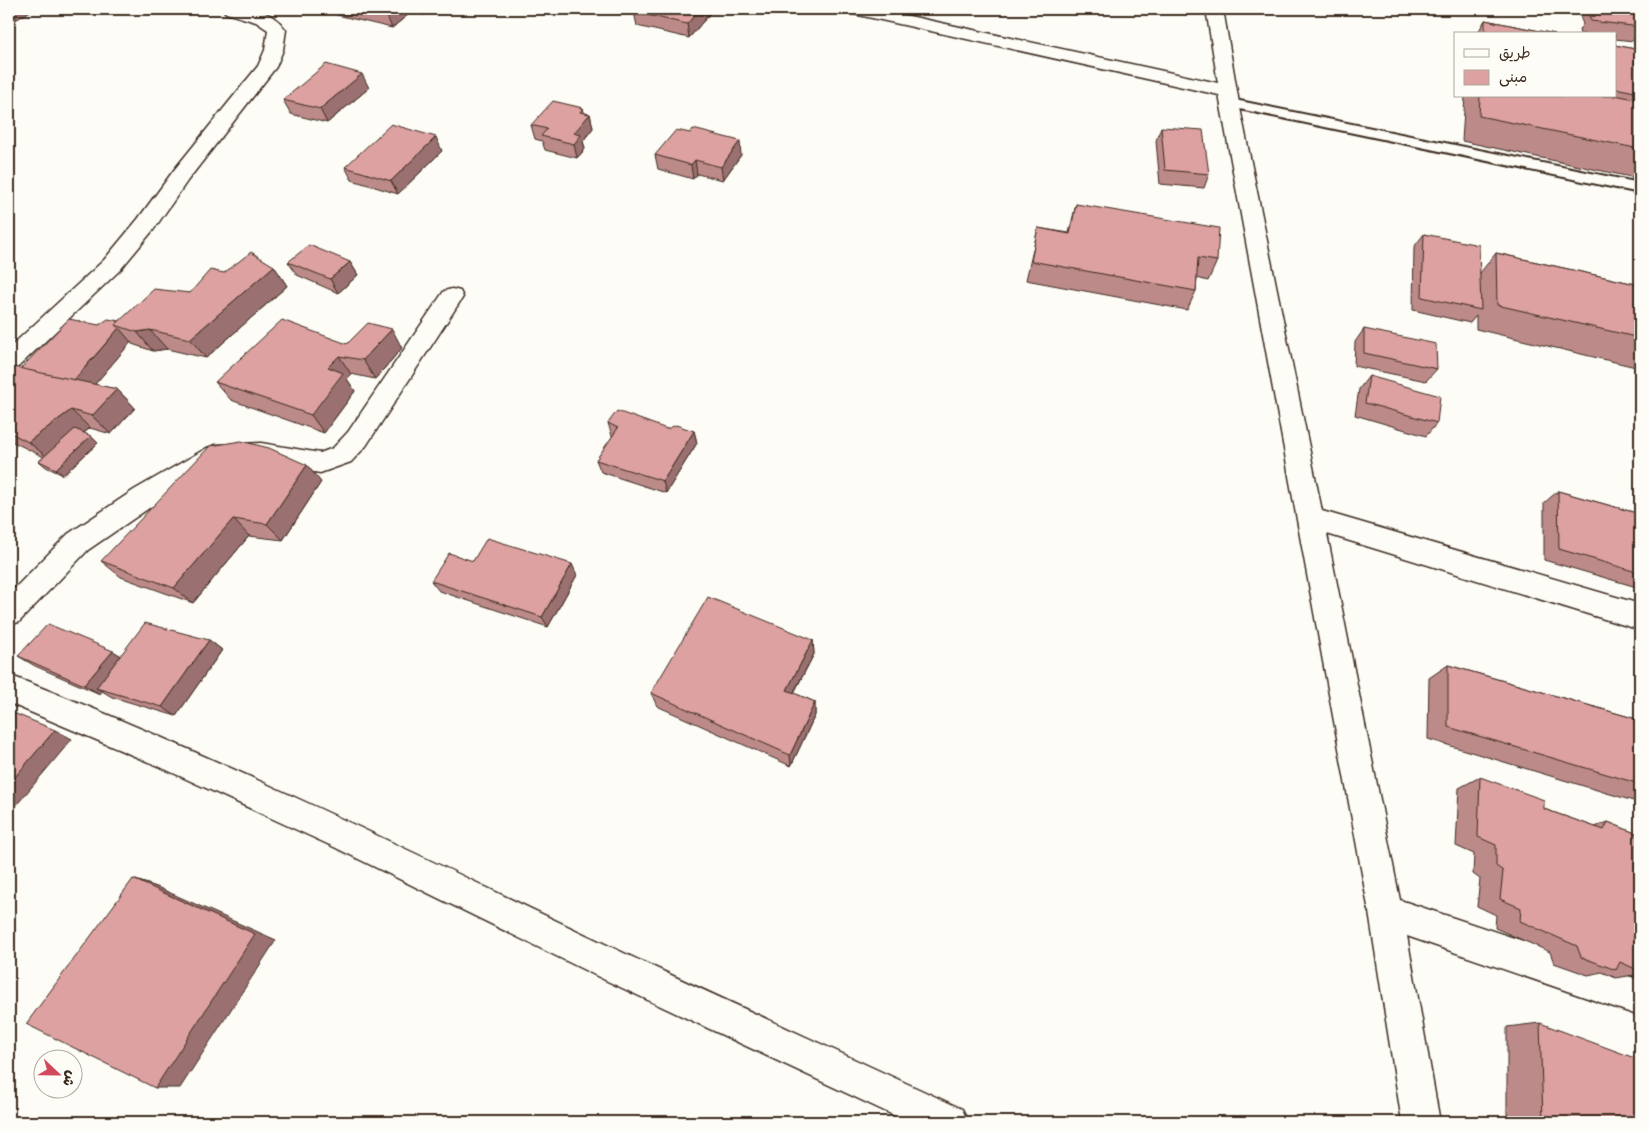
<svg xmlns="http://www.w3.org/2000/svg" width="1649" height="1131" viewBox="0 0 1649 1131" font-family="'Balsamiq Sans','Playpen Sans Arabic',sans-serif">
	<rect width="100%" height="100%" fill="#fdfcf7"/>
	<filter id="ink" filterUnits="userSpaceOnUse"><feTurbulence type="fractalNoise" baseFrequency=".02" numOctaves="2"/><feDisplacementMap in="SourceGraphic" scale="10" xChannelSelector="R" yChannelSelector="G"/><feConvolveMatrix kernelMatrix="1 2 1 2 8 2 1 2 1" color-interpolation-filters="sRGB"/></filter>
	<g filter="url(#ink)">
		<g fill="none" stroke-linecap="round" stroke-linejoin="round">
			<defs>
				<path id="service" d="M1230,99L1640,183V193L1225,106L1223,103L1225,100Z"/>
				<g id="minor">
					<path d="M223,9C247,7 271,8 286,30L283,50L276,67L188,180L154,229L120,270L17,368L9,371V348L104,260L138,219L174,170L258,66L265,50L268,30L256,22L226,13Z"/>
					<path d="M846,9H877L1218,83L1206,9H1223L1239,103L1322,511L1640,604V630L1327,534L1400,900L1640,980V1016L1407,936L1440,1122H1402L1369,912L1219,95L854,14L848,13Z"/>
					<path d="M452,289L460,291L463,297L366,446L351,462L320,473L261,463L220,465L152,506L88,550L19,622L9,625V594L68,534L134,490L207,448L216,445L261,443L320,453L333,448L348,432L444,291Z"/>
					<path d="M9,675C221,757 423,858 628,955C739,1007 851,1057 962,1109L968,1122H908L603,979L334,847L158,766L9,703Z"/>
				</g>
			</defs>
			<use href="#service" stroke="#3b2a1e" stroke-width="4"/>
			<use href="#minor" stroke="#3b2a1e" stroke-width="3"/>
			<use href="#service" fill="#fdfcf7" fill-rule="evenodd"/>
			<use href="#minor" fill="#fdfcf7" fill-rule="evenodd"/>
		</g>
		<g fill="#bd8a8a" stroke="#3b2a1e">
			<path d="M309,9H331L326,13Z"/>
			<path d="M334,9H432L425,15L409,12L410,13L392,28L337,15Z"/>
			<path d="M637,9H712V11L689,38L637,26L634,12Z"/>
			<path d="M1577,9H1637L1640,17V34L1634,41L1615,39V34H1580L1579,30L1583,24Z"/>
			<path d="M1485,20L1555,34H1477Z"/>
			<path d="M1615,45L1640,50V179L1462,141L1465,96H1615Z"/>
			<path d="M369,88L327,123L291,114L283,100Z"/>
			<path d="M583,108L584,113L590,114L593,128L583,141L585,149L577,158L545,150L542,141L535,139L531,125Z"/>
			<path d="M1161,127L1209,174L1204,188L1160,184L1156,141Z"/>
			<path d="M442,151L398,194L352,180L345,167Z"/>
			<path d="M655,155H741L723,180L697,174L693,179L658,169Z"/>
			<path d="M1076,204L1217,261L1208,281L1197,278L1196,291L1187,310L1026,280L1038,228L1069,233Z"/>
			<path d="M1424,234L1480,273L1496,253L1640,285V368L1476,329V316L1470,323L1413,310L1414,247Z"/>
			<path d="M288,262H350L358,275L338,293L297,275Z"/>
			<path d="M274,266L287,286L206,358L167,349L153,351L132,344L131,342L94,385L117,389L135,408L111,434L90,428L84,433L98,443L63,475L46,467L39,461L44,457L9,440V366L20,369L99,325L119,321L190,293L224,273Z"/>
			<path d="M1364,329L1437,369L1426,381L1354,366L1355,342Z"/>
			<path d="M347,344L402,348L375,379L351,374L347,379L355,391L324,433L231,400L215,382Z"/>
			<path d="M1369,376L1437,423L1426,436L1355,415L1359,389Z"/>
			<path d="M608,423L667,429L694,431L697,443L666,493L601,472L596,460L613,436H612Z"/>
			<path d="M321,482L283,540L249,536L193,603L121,577L101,561Z"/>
			<path d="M1558,491L1640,514V588L1544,560V503Z"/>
			<path d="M473,561L577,575L548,627L439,591L431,581Z"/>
			<path d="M209,640L222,650L176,716L112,697L102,691L100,694L35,666L18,656L113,651L121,656Z"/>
			<path d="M813,640L814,654L794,693L815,702V715L791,766L657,706L651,693Z"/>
			<path d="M1448,665L1640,720V803L1428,739L1429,678Z"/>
			<path d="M1480,777L1544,809L1595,827L1608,822L1640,835V974L1616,978L1602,972L1588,975L1554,963L1550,952L1495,928L1496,915L1477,906L1480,879L1473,874L1474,854L1456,846L1459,788Z"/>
			<path d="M1540,1023L1640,1122H1507V1027Z"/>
		</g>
		<g fill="#9a7170" stroke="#3b2a1e">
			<path d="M9,9H34L9,24Z"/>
			<path d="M324,9H331L326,13Z"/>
			<path d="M393,9H408L410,13L392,28L386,14Z"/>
			<path d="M422,9H432L425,15Z"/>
			<path d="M700,9H712V11L689,38L687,24Z"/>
			<path d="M362,74L369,88L327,123L320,109Z"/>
			<path d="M583,108L586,119L590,114L593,128L583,141L585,149L577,158L574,144V133L580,112Z"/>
			<path d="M436,137L442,151L398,194L391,181Z"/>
			<path d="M740,141L741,155L723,180L721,167Z"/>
			<path d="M695,160L697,174L693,179L691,165Z"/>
			<path d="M350,262L358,275L338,293L330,279Z"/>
			<path d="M274,266L287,286L206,358L190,339Z"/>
			<path d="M119,328L131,342L85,396L72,383Z"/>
			<path d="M392,329L402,348L375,379L363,360Z"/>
			<path d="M150,330L167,349L153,351L137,332Z"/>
			<path d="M339,356L351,374L347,379L355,391L324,433L311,415L328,367Z"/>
			<path d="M117,389L135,408L111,434L92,416Z"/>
			<path d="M71,410L90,428L50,459L28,442Z"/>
			<path d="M694,431L697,443L666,493L663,481Z"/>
			<path d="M91,436L98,443L63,475L56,469Z"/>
			<path d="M307,465L321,482L283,540L267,524Z"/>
			<path d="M233,519L249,536L193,603L174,588Z"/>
			<path d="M572,564L577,575L548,627L542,617Z"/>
			<path d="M209,640L222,650L176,716L162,707Z"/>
			<path d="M813,640L814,654L788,703L787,690Z"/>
			<path d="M113,651L128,660L96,688L102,691L100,694L84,685Z"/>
			<path d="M815,702V715L791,766L790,755Z"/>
			<path d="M55,730L72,739L9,814V784Z"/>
			<path d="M133,879L157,887L276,940L180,1088H155Z"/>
		</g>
		<g fill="#dca1a0" stroke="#3b2a1e">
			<path d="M9,9H17L9,14Z"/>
			<path d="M362,9H393L386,14Z"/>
			<path d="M637,9H700L687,24L634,12Z"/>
			<path d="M1592,9H1637L1640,17V27L1591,21L1589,16L1595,17Z"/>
			<path d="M1485,20L1555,34H1485Z"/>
			<path d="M1615,45L1640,50V93L1615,88Z"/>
			<path d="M326,64L362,74L320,109L283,100Z"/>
			<path d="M1615,95L1640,100V149L1479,116L1480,96H1615Z"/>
			<path d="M553,101L583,108L580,112L590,114L574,133L581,135L574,144L541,136L547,129L531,125Z"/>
			<path d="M391,124L436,137L391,181L345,167Z"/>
			<path d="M1161,127L1203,130L1209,174L1165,170Z"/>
			<path d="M693,129L740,141L721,167L695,160L691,165L655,155L676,130L690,133Z"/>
			<path d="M1076,204L1219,228L1217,261L1198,258L1196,291L1031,261L1038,228L1070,234Z"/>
			<path d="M1424,234L1479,245L1481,310L1422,297Z"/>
			<path d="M309,245L350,262L330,279L288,262Z"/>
			<path d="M251,252L274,266L190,339L150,330L137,332L115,325L154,289L190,293L210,270L224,273Z"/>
			<path d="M1496,253L1640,285V338L1497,305Z"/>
			<path d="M69,319L99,325L108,319L119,321L115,325L119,328L74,380L20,369Z"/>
			<path d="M282,320L347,344L368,323L392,329L363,360L339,356L328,367L343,373L311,415L215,382Z"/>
			<path d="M1364,329L1436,344L1437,369L1364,353Z"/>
			<path d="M9,366L117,389L92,416L71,410L28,442L9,432Z"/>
			<path d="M1369,376L1440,396L1437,423L1365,403Z"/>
			<path d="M617,411L667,429L676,425L694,431L663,481L596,460L618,428L608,423Z"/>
			<path d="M75,429L91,436L56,469L39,461Z"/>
			<path d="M241,441L269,448L307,465L267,524L233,519L174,588L101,561L210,446Z"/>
			<path d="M1558,491L1640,514V573L1559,549Z"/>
			<path d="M487,538L572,564L542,617L431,581L449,553L473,561Z"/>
			<path d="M708,597L813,640L787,690L815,702L790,755L651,693Z"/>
			<path d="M145,623L209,640L162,707L96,688Z"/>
			<path d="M48,624L113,651L84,685L18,656Z"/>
			<path d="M1448,665L1640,720V784L1448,727Z"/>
			<path d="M11,712L55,730L9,784V715Z"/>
			<path d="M1480,777L1544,800V809L1604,830L1608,822L1640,835V971L1620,962L1616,970L1581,957L1577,946L1520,921L1521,908L1500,899L1503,871L1496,866V845L1478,837Z"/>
			<path d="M133,879L255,934L155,1088L26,1024Z"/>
			<path d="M1540,1023L1640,1060V1122H1543Z"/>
		</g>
	</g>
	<rect width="1649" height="1131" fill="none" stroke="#fdfcf7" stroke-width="30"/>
	<rect x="15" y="15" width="1619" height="1101" fill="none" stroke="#3b2a1e" stroke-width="2" filter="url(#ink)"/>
	<rect x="1454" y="32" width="162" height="65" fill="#fdfcf7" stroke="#afa8a0"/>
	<rect x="1464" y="49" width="25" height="8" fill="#fdfcf7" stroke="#afa8a0"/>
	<text x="1499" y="58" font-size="15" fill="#3b2a1e">طريق</text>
	<rect x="1464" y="70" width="25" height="15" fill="#dca1a0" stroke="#afa8a0"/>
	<text x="1499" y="82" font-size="15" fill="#3b2a1e">مبنى</text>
	<g transform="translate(58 1074) rotate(112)"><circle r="24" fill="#fdfcf7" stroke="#afa8a0"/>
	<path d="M0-4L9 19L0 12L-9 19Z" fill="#d1495b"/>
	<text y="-8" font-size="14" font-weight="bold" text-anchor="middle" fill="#3b2a1e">ش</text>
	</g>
</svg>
